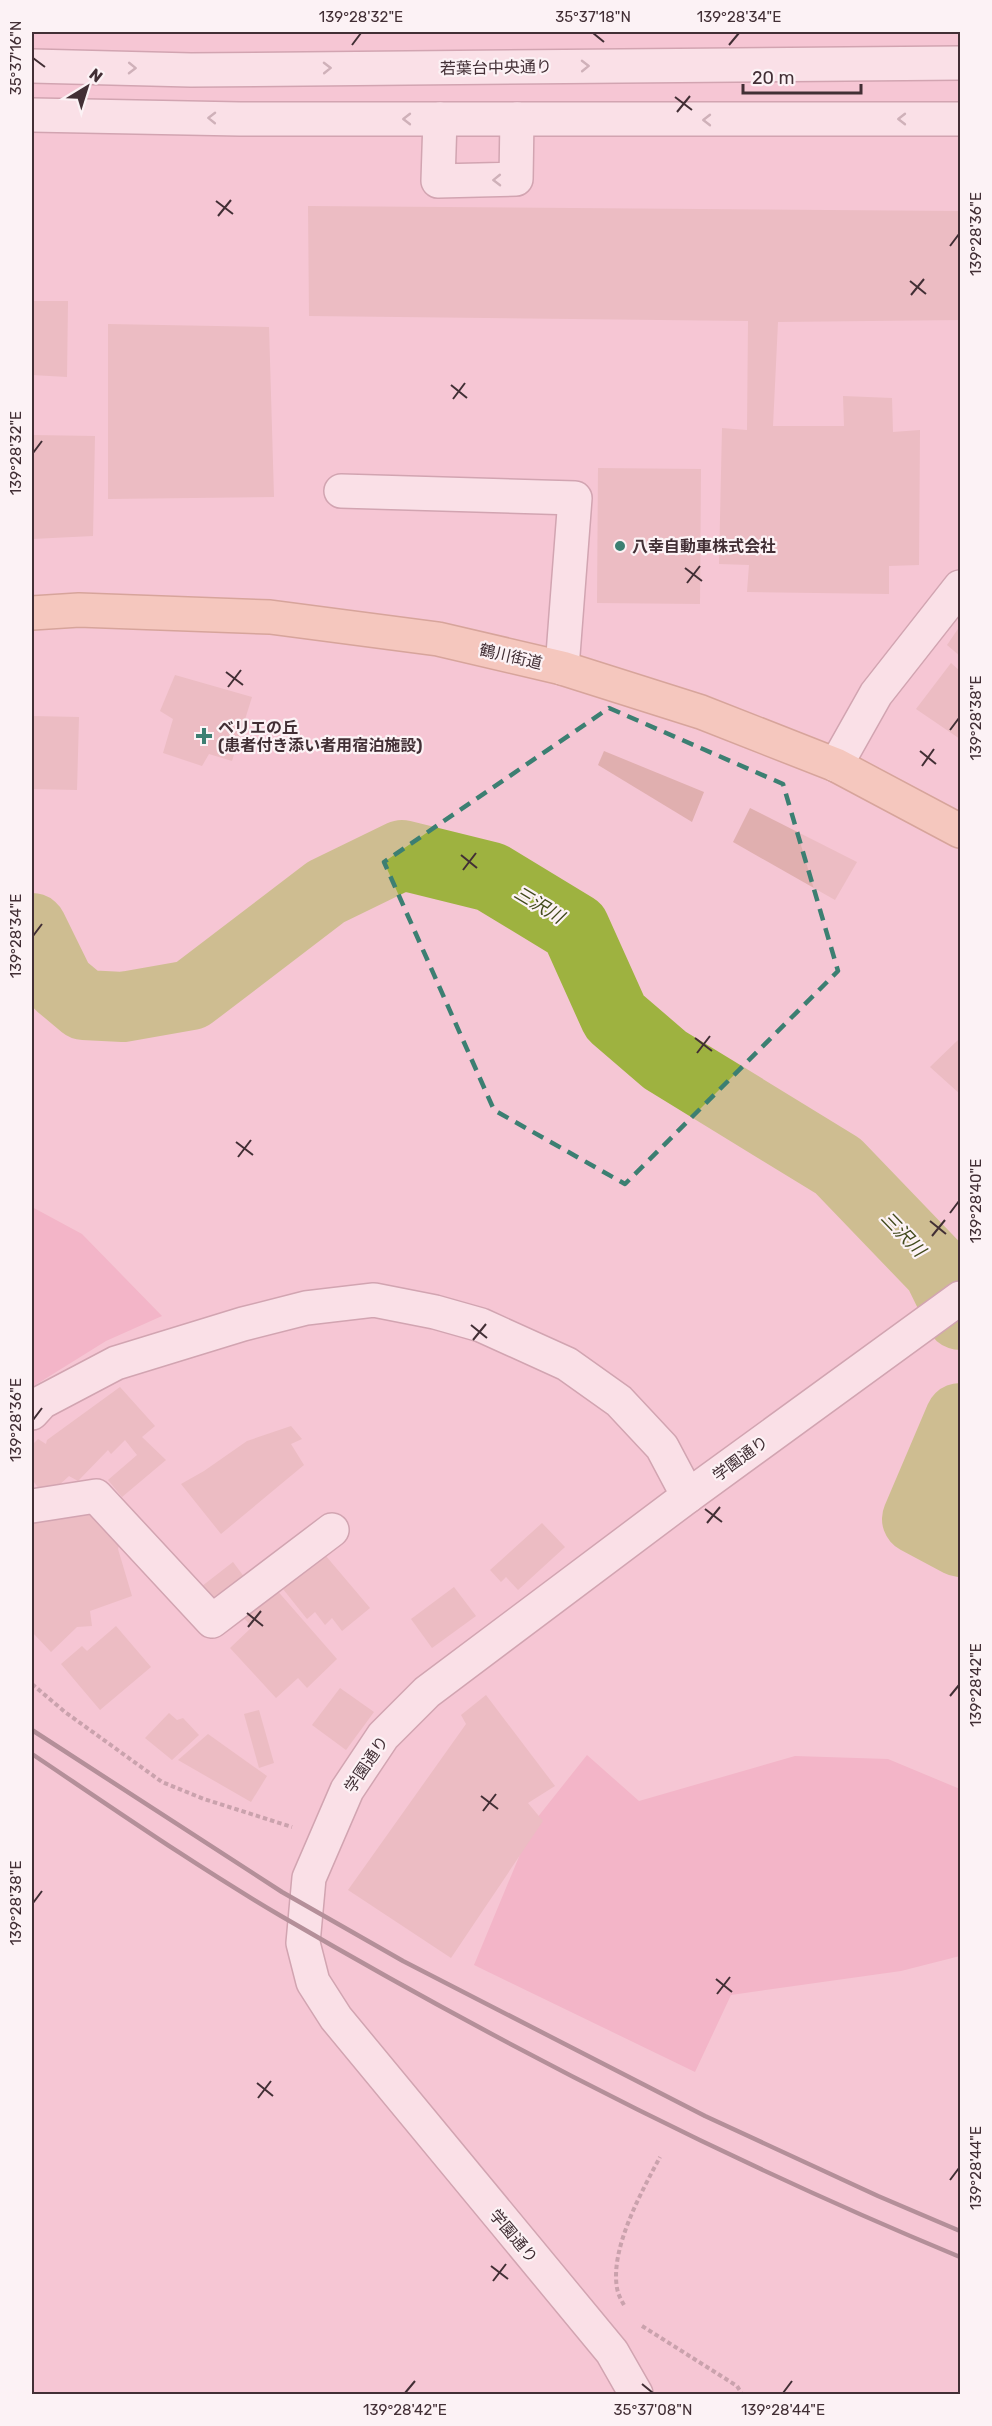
<svg xmlns="http://www.w3.org/2000/svg" width="992" height="2426" viewBox="0 0 992 2426" font-family="Rubik,'Noto Sans JP',sans-serif">
	<rect width="100%" height="100%" fill="#f5c6d4"/>
	<g fill="#efa0ba">
		<path d="M32,1207L82,1234L162,1316L106,1341L32,1387Z"/>
		<path d="M587,1755L639,1801L795,1756L888,1759L960,1789V1956L901,1971L731,1995L695,2072L474,1965L533,1823Z"/>
	</g>
	<g fill="none" stroke-linecap="round" stroke-linejoin="round">
		<g stroke="#9eb240" stroke-width="70">
			<path d="M32,928L60,985L84,1005L123,1007L191,995L326,892L402,855L491,877L575,928L615,1017L665,1060L838,1166L938,1270L960,1315"/>
			<path d="M960,1418L917,1519L960,1542"/>
		</g>
	</g>
	<g fill="#e0afaf">
		<path d="M308,206L960,211V320L778,322L773,426H844L843,396L892,398L893,432L920,430L919,565L889,566V594L747,592L749,565L719,564L722,428L747,430L748,321L309,316Z"/>
		<path d="M32,301H68L67,377L32,375Z"/>
		<path d="M108,324L269,327L274,497L108,499Z"/>
		<path d="M32,435L95,436L93,536L32,539Z"/>
		<path d="M598,468L701,469L700,604L597,603Z"/>
		<path d="M960,626V656L947,645Z"/>
		<path d="M951,663L960,671V739L916,709Z"/>
		<path d="M175,675L252,697L232,761L209,754L202,766L163,753L173,719L160,711Z"/>
		<path d="M32,716L79,717L77,790L32,789Z"/>
		<path d="M604,751L704,792L692,822L598,765Z"/>
		<path d="M750,808L857,862L835,900L733,842Z"/>
		<path d="M958,1040L960,1042V1094L930,1067Z"/>
		<path d="M120,1387L155,1426L142,1437L166,1460L122,1497L108,1480L137,1455L125,1440L111,1454L108,1450L78,1481L69,1476L45,1498L32,1479V1445L38,1439L46,1444L47,1440Z"/>
		<path d="M291,1426L302,1439L291,1444L304,1465L221,1534L181,1484L204,1471L247,1441Z"/>
		<path d="M86,1505L120,1543L118,1549L132,1596L90,1611L92,1626L77,1627L51,1652L32,1632V1515Z"/>
		<path d="M542,1523L565,1547L518,1590L506,1577L501,1582L490,1570Z"/>
		<path d="M320,1549L370,1608L342,1631L332,1618L325,1625L315,1612L307,1619L279,1584Z"/>
		<path d="M233,1562L248,1582L213,1610L197,1590Z"/>
		<path d="M454,1587L476,1616L432,1648L411,1619Z"/>
		<path d="M275,1588L337,1659L307,1688L298,1678L276,1698L230,1648L252,1627L242,1616Z"/>
		<path d="M116,1626L151,1667L100,1710L61,1664L82,1646L87,1651Z"/>
		<path d="M340,1688L374,1712L346,1750L312,1725Z"/>
		<path d="M486,1695L555,1786L528,1803L543,1821L451,1958L348,1890L466,1724L461,1715Z"/>
		<path d="M259,1710L274,1763L259,1768L244,1714Z"/>
		<path d="M169,1713L177,1720L183,1718L199,1735L172,1760L145,1738Z"/>
		<path d="M208,1734L267,1776L251,1802L178,1760Z"/>
	</g>
	<g fill="none" stroke-linecap="round" stroke-linejoin="round">
		<defs>
			<g id="minor">
				<path d="M32,66L191,70L960,63"/>
				<path d="M32,115L240,119H960"/>
				<path d="M440,119L438,181L516,179L517,119"/>
				<path d="M341,491L575,498L562,668"/>
				<path d="M836,765L876,694L960,587"/>
				<path d="M32,1413L42,1402L116,1363L243,1324L306,1308L374,1300L435,1312L481,1325L567,1364L619,1401L662,1447L688,1496"/>
				<path d="M32,1506L96,1496L212,1621L332,1530"/>
				<path d="M636,2394L612,2352L336,2018L313,1982L303,1943L309,1878L347,1790L383,1736L427,1692L688,1496L960,1298"/>
			</g>
			<path id="major" d="M32,613L79,610L270,617L438,639L562,668L701,712L836,765L960,831"/>
		</defs>
		<use href="#minor" stroke="#a67b88" stroke-width="36"/>
		<use href="#major" stroke="#b17b57" stroke-width="36"/>
		<g stroke="#95757e" stroke-width="4" stroke-dasharray="4.5 3" stroke-linecap="butt">
			<path d="M32,1684L65,1712L162,1782L204,1799L292,1827"/>
			<path d="M624,2305C621,2300 618,2294 617,2288C610,2248 642,2191 660,2157"/>
			<path d="M642,2326L737,2386L742,2394"/>
		</g>
		<use href="#minor" stroke="#fff" stroke-width="33"/>
		<use href="#major" stroke="#f4c8a5" stroke-width="33"/>
		<g stroke="#644c53" stroke-width="4.5">
			<path d="M32,1730L282,1892L403,1961L705,2116L878,2196L960,2231"/>
			<path d="M32,1754C114,1809 196,1866 281,1916C500,2044 726,2160 960,2257"/>
		</g>
	</g>
	<defs><path id="oneway-chevron" d="M-2-3.5L2.5 0L-2 3.5" fill="none" stroke-width="1.6" stroke-linecap="round" stroke-linejoin="round" transform="scale(1.5)"/></defs>
	<g stroke="#a0979a">
		<use href="#oneway-chevron" transform="translate(585 66) rotate(-1)"/>
		<use href="#oneway-chevron" transform="translate(132 68) rotate(1)"/>
		<use href="#oneway-chevron" transform="translate(327 68) rotate(-1)"/>
		<use href="#oneway-chevron" transform="translate(212 118) rotate(-179)"/>
		<use href="#oneway-chevron" transform="translate(407 119) rotate(-180)"/>
		<use href="#oneway-chevron" transform="translate(902 119) rotate(180)"/>
		<use href="#oneway-chevron" transform="translate(707 120) rotate(-180)"/>
		<use href="#oneway-chevron" transform="translate(497 180) rotate(179)"/>
	</g>
	<path d="M0 0H992V2426H0ZM609,708L783,784L838,971L625,1184L494,1110L384,862Z" fill="#f5c6d4" fill-opacity=".55" fill-rule="evenodd"/>
	<path fill="none" stroke="#3c7f72" stroke-width="4.5" stroke-dasharray="12 8" stroke-linejoin="round" d="M609,708L783,784L838,971L625,1184L494,1110L384,862Z"/>
	<path fill="none" stroke="#422f35" stroke-width="2" d="M593,33L604,42M352,45L361,33M729,45L739,33M33,58L45,67M675,97L692,110M677,112L690,96M216,201L233,214M218,216L231,200M950,246L959,234M910,281L926,294M911,295L924,279M451,385L467,398M453,399L465,383M33,453L42,441M685,568L702,581M687,583L700,566M226,672L243,685M228,687L241,670M950,730L959,718M920,751L936,764M922,766L934,749M461,855L477,868M463,870L476,853M33,936L42,924M695,1038L712,1051M697,1053L710,1036M236,1142L253,1155M238,1157L251,1140M950,1213L959,1201M930,1221L946,1234M932,1236L945,1220M471,1325L487,1338M473,1340L486,1324M33,1420L42,1408M705,1509L722,1522M707,1523L720,1507M247,1613L263,1626M248,1627L261,1611M950,1696L959,1685M481,1796L498,1809M483,1811L496,1794M33,1903L42,1891M716,1979L732,1992M717,1994L730,1977M257,2083L273,2096M258,2098L271,2081M950,2180L959,2168M491,2266L508,2279M493,2281L506,2264M642,2384L653,2393M405,2393L415,2381M783,2393L792,2381"/>
	<g fill="#3c7f72" stroke="#fcf2f5" stroke-width="2">
		<circle cx="620" cy="546" r="6"/>
		<path d="M201 727h6v6h6v6h-6v6h-6v-6h-6v-6h6z"/>
	</g>
	<g text-anchor="middle" stroke-width="4.5" stroke-linejoin="round" paint-order="stroke">
		<g font-size="16" fill="#422f35" stroke="#fcf2f5">
			<text transform="translate(496 67) rotate(-1)" y="6">若葉台中央通り</text>
			<text transform="translate(511 656) rotate(13)" y="6">鶴川街道</text>
			<text transform="translate(740 1458) rotate(-36)" y="6">学園通り</text>
			<text transform="translate(366 1764) rotate(-56)" y="6">学園通り</text>
			<text transform="translate(514 2236) rotate(50)" y="6">学園通り</text>
		</g>
		<g font-size="16" font-weight="bold" fill="#422f35" stroke="#fcf2f5" text-anchor="start">
			<text x="632" y="552">八幸自動車株式会社</text>
			<text x="218" y="733">ベリエの丘<tspan x="218" dy="18">(患者付き添い者用宿泊施設)</tspan></text>
		</g>
		<g font-size="18" font-style="italic" fill="#424a1c" stroke="#fcf2f5">
			<text transform="translate(539 905) rotate(31)" y="6">三沢川</text>
			<text transform="translate(903 1234) rotate(46)" y="6">三沢川</text>
		</g>
	</g>
	<rect width="992" height="2426" fill="none" stroke="#fcf2f5" stroke-width="66"/>
	<g transform="translate(87 87) rotate(38)" stroke="#fcf2f5" stroke-width="4.5" paint-order="stroke">
	<path d="M0-4.5L10 22L0 15L-10 22Z" fill="#422f35"/>
	<text y="-9" font-size="16" font-weight="bold" text-anchor="middle" fill="#422f35">N</text>
	</g>
	<path d="M743 84v9h118v-9" fill="none" stroke="#422f35" stroke-width="3"/>
	<text x="752" y="84" font-size="18" fill="#422f35" stroke="#fcf2f5" stroke-width="4.5" paint-order="stroke">20 m</text>
	<rect x="33" y="33" width="926" height="2360" fill="none" stroke="#422f35" stroke-width="2"/>
	<g font-size="15" text-anchor="middle" fill="#422f35">
		<text x="361" y="22">139°28'32"E</text>
		<text x="593" y="22">35°37'18"N</text>
		<text x="739" y="22">139°28'34"E</text>
		<text transform="translate(16 58) rotate(-90)" y="5">35°37'16"N</text>
		<text transform="translate(976 234) rotate(-90)" y="5">139°28'36"E</text>
		<text transform="translate(16 453) rotate(-90)" y="5">139°28'32"E</text>
		<text transform="translate(976 718) rotate(-90)" y="5">139°28'38"E</text>
		<text transform="translate(16 936) rotate(-90)" y="5">139°28'34"E</text>
		<text transform="translate(976 1201) rotate(-90)" y="5">139°28'40"E</text>
		<text transform="translate(16 1420) rotate(-90)" y="5">139°28'36"E</text>
		<text transform="translate(976 1685) rotate(-90)" y="5">139°28'42"E</text>
		<text transform="translate(16 1903) rotate(-90)" y="5">139°28'38"E</text>
		<text transform="translate(976 2168) rotate(-90)" y="5">139°28'44"E</text>
		<text x="405" y="2415">139°28'42"E</text>
		<text x="653" y="2415">35°37'08"N</text>
		<text x="783" y="2415">139°28'44"E</text>
	</g>
</svg>
